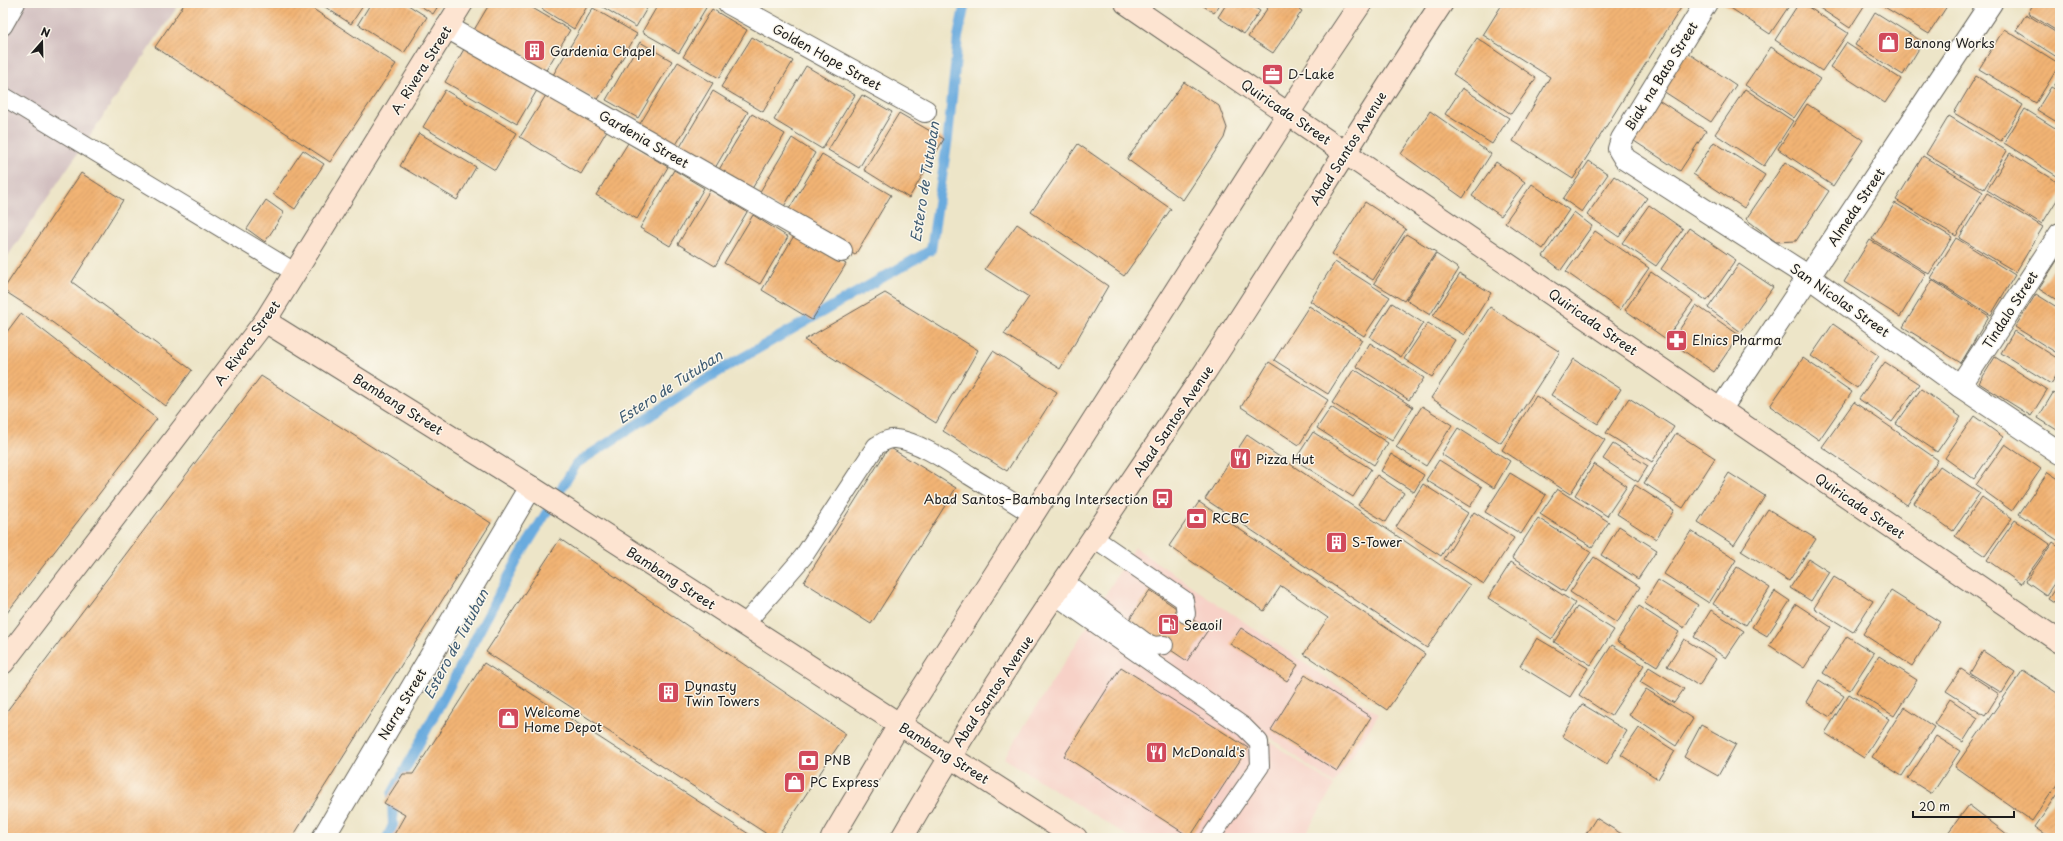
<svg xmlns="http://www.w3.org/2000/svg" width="2063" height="841" viewBox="0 0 2063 841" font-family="'Playpen Sans',sans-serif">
	<defs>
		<pattern id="building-hatch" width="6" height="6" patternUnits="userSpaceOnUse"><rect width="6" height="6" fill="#f2b474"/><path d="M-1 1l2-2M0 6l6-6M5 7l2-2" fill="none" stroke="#cf9a64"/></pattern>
	</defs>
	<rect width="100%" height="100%" fill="#fbf7ec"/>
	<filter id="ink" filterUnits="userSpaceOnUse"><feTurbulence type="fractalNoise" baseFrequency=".025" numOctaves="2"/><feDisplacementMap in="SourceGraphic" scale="8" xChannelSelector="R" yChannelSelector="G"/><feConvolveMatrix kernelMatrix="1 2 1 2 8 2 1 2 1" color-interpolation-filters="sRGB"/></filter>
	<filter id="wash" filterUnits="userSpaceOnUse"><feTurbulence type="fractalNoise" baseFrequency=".012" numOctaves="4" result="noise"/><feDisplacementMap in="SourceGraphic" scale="16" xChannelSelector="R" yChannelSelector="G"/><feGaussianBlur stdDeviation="0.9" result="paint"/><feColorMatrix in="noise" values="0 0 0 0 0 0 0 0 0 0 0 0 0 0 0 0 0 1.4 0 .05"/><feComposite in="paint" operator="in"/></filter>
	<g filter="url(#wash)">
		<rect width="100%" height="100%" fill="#ede5c8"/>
		<g fill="#f7d1c7">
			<path d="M1134,547L1379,714L1334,784L1096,611Z"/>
			<path d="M1095,614L1246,725L1334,786L1303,838H1131L1004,758Z"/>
		</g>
		<path fill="#d2bfc0" d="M3,3H180L3,263Z"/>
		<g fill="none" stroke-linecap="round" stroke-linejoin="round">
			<path stroke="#6aabde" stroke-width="10" d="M387,838L393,825L392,794L518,559L577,463L726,367L931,250L948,137L958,37L965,3"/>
		</g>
		<g id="blocks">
			<g fill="url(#building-hatch)">
				<path d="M185,3H304L396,64L330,162L155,47Z"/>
				<path d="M319,3H365L351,24Z"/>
				<path d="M371,3H405L427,17L404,53L358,24Z"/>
				<path d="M416,3H440L433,14Z"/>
				<path d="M490,3H524L570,30L545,72L474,30Z"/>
				<path d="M545,3H589L574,29L542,9Z"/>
				<path d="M596,3H650L636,27Z"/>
				<path d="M659,3H702L707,6L679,53L642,32Z"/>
				<path d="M1199,3H1221L1214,13Z"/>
				<path d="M1227,3H1248L1260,11L1244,34L1218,17Z"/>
				<path d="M1271,3H1290L1302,11L1273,53L1248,37Z"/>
				<path d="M1503,3H1684L1573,179L1513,141L1550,77L1483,35Z"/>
				<path d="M1723,3H1791L1770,34Z"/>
				<path d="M1799,3H1802L1848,33L1822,71L1775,40Z"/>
				<path d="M1812,3H1866L1850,28Z"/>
				<path d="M1878,3H1949L1929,34Z"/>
				<path d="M2034,3H2060V33L2028,13Z"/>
				<path d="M593,8L637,34L597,101L553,75Z"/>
				<path d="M712,9L747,30L719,78L683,57Z"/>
				<path d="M1875,12L1923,42L1903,75L1855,45Z"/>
				<path d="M2026,14L2060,35V59L2016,31Z"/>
				<path d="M2004,29L2060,64L2036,103L1979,69Z"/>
				<path d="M752,37L793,61L763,112L721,87Z"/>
				<path d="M1477,38L1536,78L1511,114L1453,74Z"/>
				<path d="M640,42L672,61L638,118L606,100Z"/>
				<path d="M1846,43L1901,79L1885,103L1830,67Z"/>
				<path d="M467,44L539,87L517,124L445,82Z"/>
				<path d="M1771,47L1820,79L1794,118L1745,85Z"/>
				<path d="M1685,51L1736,85L1711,122L1660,89Z"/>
				<path d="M678,62L713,83L674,148L638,127Z"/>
				<path d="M806,66L855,95L822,149L774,120Z"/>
				<path d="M1976,76L2023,105L2001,141L1954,113Z"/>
				<path d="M2060,77V90L2054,86Z"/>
				<path d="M1184,82L1219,106L1227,128L1224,138L1183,200L1127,159Z"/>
				<path d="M2051,87L2060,92V124L2037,110Z"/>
				<path d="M1462,88L1509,118L1492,144L1445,114Z"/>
				<path d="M1745,89L1793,121L1764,166L1715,134Z"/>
				<path d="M445,90L517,133L495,170L423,127Z"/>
				<path d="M713,91L748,112L715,168L680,147Z"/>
				<path d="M548,92L609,127L581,174L520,137Z"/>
				<path d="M862,95L892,112L859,168L828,150Z"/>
				<path d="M1657,99L1706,131L1680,171L1631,139Z"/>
				<path d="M1807,104L1863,140L1833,186L1778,149Z"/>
				<path d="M2025,109L2060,131V178L2004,143Z"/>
				<path d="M1430,111L1491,154L1463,198L1401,154Z"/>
				<path d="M899,113L944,139L909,198L864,170Z"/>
				<path d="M752,114L785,134L750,192L717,173Z"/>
				<path d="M1949,116L2007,151L1984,189L1926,154Z"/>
				<path d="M419,133L476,167L457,200L400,166Z"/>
				<path d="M792,138L815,153L782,210L758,195Z"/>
				<path d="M1714,142L1765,175L1744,208L1693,174Z"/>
				<path d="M628,143L668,167L637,219L596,195Z"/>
				<path d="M1078,144L1171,209L1124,276L1031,212Z"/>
				<path d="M303,150L324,164L295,209L273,194Z"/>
				<path d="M2010,153L2060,184V195L2042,224L1987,190Z"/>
				<path d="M822,154L891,195L855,255L786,214Z"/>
				<path d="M1923,156L1983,192L1956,236L1896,200Z"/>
				<path d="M1589,161L1608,174L1582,212L1563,199Z"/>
				<path d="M1496,162L1525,182L1501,216L1472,196Z"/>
				<path d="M1785,162L1829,191L1796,241L1776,242L1746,219Z"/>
				<path d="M674,170L704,188L670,246L640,228Z"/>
				<path d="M81,173L123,200L72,282L192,370L166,406L45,317L3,290Z"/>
				<path d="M1614,176L1647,198L1619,237L1587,215Z"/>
				<path d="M1532,184L1569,210L1543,249L1505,222Z"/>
				<path d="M710,190L747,212L715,266L678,244Z"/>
				<path d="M1987,193L2043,227L2016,272L1959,238Z"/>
				<path d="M266,200L284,213L265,242L247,229Z"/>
				<path d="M1365,202L1406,229L1373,280L1332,254Z"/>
				<path d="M1895,203L1952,237L1929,274L1872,239Z"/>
				<path d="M1649,205L1683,229L1656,266L1622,243Z"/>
				<path d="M1574,212L1592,226L1561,270L1543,256Z"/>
				<path d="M753,215L788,237L760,284L724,263Z"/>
				<path d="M1017,224L1108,286L1060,369L1004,334L1029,297L985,269Z"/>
				<path d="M1689,228L1736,260L1707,301L1661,269Z"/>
				<path d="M1595,231L1649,268L1620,310L1566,272Z"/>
				<path d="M795,234L846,264L812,320L762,290Z"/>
				<path d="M1406,234L1436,252L1404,301L1374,283Z"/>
				<path d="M1956,238L2015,275L1991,315L1931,278Z"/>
				<path d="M1870,240L1926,274L1900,317L1844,282Z"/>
				<path d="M1436,254L1459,269L1430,315L1406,300Z"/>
				<path d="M2060,256V302L2039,289Z"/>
				<path d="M1335,262L1390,297L1364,336L1310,301Z"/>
				<path d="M1739,264L1773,287L1741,332L1708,308Z"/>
				<path d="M1651,272L1693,301L1666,339L1625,310Z"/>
				<path d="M1460,274L1491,293L1464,335L1433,316Z"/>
				<path d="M1932,280L1989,316L1961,363L1903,327Z"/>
				<path d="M885,293L978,350L936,423L804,340Z"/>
				<path d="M2036,294L2060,309V355L2015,327Z"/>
				<path d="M1392,303L1423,323L1401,357L1370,337Z"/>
				<path d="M1696,305L1739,335L1714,372L1671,342Z"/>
				<path d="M1309,306L1362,340L1328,394L1274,360Z"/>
				<path d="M1490,307L1560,352L1501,443L1431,398Z"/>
				<path d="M21,313L157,419L3,618V337Z"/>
				<path d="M1428,323L1455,340L1432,377L1404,359Z"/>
				<path d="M1833,324L1879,356L1857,388L1811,356Z"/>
				<path d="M2014,331L2060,360V370L2051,384L2001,353Z"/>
				<path d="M1370,343L1424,378L1409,400L1356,366Z"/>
				<path d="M993,351L1057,392L1007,471L943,431Z"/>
				<path d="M1995,357L2047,390L2031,416L1979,383Z"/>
				<path d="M1803,358L1852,392L1819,440L1770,406Z"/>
				<path d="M1574,359L1621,389L1598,424L1551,395Z"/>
				<path d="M1269,362L1328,400L1299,445L1241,407Z"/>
				<path d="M1885,362L1919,384L1892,422L1859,399Z"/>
				<path d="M1354,369L1413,407L1392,441L1332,403Z"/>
				<path d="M261,376L491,523L292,838H3V716Z"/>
				<path d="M1921,389L1961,417L1937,452L1896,424Z"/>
				<path d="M2053,393L2060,397V432L2038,418Z"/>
				<path d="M1536,396L1605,440L1570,494L1502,450Z"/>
				<path d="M1629,398L1674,427L1652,462L1606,433Z"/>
				<path d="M1854,402L1938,460L1907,505L1822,447Z"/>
				<path d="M1422,406L1452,425L1426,466L1396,447Z"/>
				<path d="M1331,407L1388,443L1374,465L1317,428Z"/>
				<path d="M1974,416L2003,437L1974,479L1945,458Z"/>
				<path d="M1458,428L1510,461L1494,488L1441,454Z"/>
				<path d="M1313,432L1371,469L1353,497L1295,460Z"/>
				<path d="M1676,433L1715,458L1683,508L1644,483Z"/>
				<path d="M1247,435L1470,585L1427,648L1205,499Z"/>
				<path d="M1613,444L1648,466L1638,482L1603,459Z"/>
				<path d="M2005,444L2041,469L2012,511L1976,485Z"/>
				<path d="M889,447L956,488L871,624L804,582Z"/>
				<path d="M1391,454L1424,475L1414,492L1381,471Z"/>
				<path d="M1439,460L1482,487L1470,507L1426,480Z"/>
				<path d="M1594,464L1627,486L1607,516L1575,495Z"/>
				<path d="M1940,466L1980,493L1953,531L1914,503Z"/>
				<path d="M2048,472L2060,480V542L2019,514Z"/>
				<path d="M1510,473L1546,495L1521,534L1485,512Z"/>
				<path d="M1729,473L1765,496L1734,545L1698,522Z"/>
				<path d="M1377,475L1404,493L1386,522L1358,505Z"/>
				<path d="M1423,484L1468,513L1441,556L1396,527Z"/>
				<path d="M1635,485L1674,510L1656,539L1617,514Z"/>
				<path d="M1557,489L1609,522L1592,547L1540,514Z"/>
				<path d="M1982,497L2012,518L1985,556L1955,536Z"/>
				<path d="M1199,502L1425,654L1387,710L1304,654L1328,618L1281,586L1264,611L1169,546Z"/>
				<path d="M1768,509L1816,539L1789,581L1741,551Z"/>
				<path d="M1474,512L1514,538L1484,584L1444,559Z"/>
				<path d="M1538,518L1591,552L1565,592L1512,558Z"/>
				<path d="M2015,520L2050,544L2021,584L1987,560Z"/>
				<path d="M1619,526L1657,550L1638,579L1601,555Z"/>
				<path d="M1691,531L1736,560L1709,603L1664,574Z"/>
				<path d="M560,539L846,734L777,838H773L486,652Z"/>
				<path d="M2053,542L2060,547V575L2046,595L2026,581Z"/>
				<path d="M1594,557L1640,587L1617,623L1570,592Z"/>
				<path d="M1809,559L1829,572L1811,601L1790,588Z"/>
				<path d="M1511,562L1575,603L1552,639L1488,598Z"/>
				<path d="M1737,567L1770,588L1746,625L1713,604Z"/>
				<path d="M1834,577L1873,601L1853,632L1814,608Z"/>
				<path d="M1658,580L1698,605L1684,628L1644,603Z"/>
				<path d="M2060,581V607L2048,599Z"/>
				<path d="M1150,590L1208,630L1187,661L1128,621Z"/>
				<path d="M1775,591L1790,601L1767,636L1752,627Z"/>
				<path d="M1891,591L1940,622L1912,666L1863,634Z"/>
				<path d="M1796,604L1831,627L1804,668L1769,645Z"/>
				<path d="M1639,606L1679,632L1657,666L1617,641Z"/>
				<path d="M1577,607L1614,630L1591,665L1554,642Z"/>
				<path d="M1711,610L1744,631L1726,658L1694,637Z"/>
				<path d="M1241,628L1298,665L1287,681L1230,644Z"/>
				<path d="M1847,636L1874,653L1850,690L1823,673Z"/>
				<path d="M1537,638L1588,668L1570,697L1520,666Z"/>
				<path d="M1684,639L1716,659L1699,686L1667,666Z"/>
				<path d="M1612,645L1644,665L1611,716L1579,695Z"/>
				<path d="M1983,651L2015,672L2002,693L1970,673Z"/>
				<path d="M1879,656L1917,680L1894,716L1856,692Z"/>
				<path d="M484,663L755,838H392L405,815L384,803L403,774H413Z"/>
				<path d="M1121,667L1248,748L1190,837L1064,756Z"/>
				<path d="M1649,667L1684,689L1674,703L1640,682Z"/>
				<path d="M1961,669L1999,694L1985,716L1946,691Z"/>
				<path d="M2023,670L2060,695V780L2032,821L1955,767Z"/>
				<path d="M1305,675L1371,717L1337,771L1271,730Z"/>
				<path d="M1819,680L1844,696L1830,717L1806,702Z"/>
				<path d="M1646,689L1693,719L1676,746L1629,715Z"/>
				<path d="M1849,694L1889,719L1864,758L1825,733Z"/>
				<path d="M1950,699L1978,718L1963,742L1934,724Z"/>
				<path d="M1582,704L1627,731L1607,764L1562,736Z"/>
				<path d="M1904,707L1934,727L1902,776L1872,757Z"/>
				<path d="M1701,725L1736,744L1718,776L1684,757Z"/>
				<path d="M1639,728L1675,751L1658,779L1621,755Z"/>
				<path d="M1936,736L1960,751L1932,794L1908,779Z"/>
				<path d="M2060,791V838H2051L2035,827Z"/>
				<path d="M1969,805L2012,838H1944Z"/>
				<path d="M1596,818L1628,838L1584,837Z"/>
			</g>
		</g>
	</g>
	<g filter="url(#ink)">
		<use href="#blocks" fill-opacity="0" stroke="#656258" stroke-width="1"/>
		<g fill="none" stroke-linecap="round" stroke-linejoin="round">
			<defs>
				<g id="lane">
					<path d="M3,26L16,3"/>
					<path d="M3,96L296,273"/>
					<path d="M1094,538L1184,600L1186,614"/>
					<path d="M1065,582L1145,642L1154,646L1164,645"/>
					<path d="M1056,596L1244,727L1259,742L1260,766L1210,838"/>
					<path d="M744,625L803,557L876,446C883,442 888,438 896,439C918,441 951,464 970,476C991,489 1012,501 1033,515"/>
				</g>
				<g id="street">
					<path d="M729,3L925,111"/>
					<path d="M1706,3L1622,139L1619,149L1625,159L1809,277L1960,386L2060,453"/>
					<path d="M447,27L841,251"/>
					<path d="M1960,386L2060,234"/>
					<path d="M1720,410L1991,3"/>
					<path d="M323,838L531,487"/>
				</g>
				<g id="secondary">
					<path d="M1126,3L2060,642"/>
					<path d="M265,321L531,487L1076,838"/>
					<path d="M3,663L265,321L462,3"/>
					<path d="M832,838L899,725L1318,67L1361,3"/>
					<path d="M902,838C992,681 1098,532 1199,381C1282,256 1359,128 1442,3"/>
				</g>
			</defs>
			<use href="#lane" stroke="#656258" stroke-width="20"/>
			<use href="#street" stroke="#656258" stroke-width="24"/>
			<use href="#secondary" stroke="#656258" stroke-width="24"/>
			<use href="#lane" stroke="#fff" stroke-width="18"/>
			<use href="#street" stroke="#fff" stroke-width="22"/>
			<use href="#secondary" stroke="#fde4d1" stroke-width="22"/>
		</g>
	</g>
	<defs>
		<symbol id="shop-square" viewBox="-11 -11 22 22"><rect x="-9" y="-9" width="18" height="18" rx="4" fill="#d1495b" stroke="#fbf7ec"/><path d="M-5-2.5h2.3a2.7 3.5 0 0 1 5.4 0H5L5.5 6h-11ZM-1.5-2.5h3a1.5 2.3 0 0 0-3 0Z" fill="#fff"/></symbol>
		<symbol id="building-square" viewBox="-11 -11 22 22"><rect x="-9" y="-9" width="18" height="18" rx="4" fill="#d1495b" stroke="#fbf7ec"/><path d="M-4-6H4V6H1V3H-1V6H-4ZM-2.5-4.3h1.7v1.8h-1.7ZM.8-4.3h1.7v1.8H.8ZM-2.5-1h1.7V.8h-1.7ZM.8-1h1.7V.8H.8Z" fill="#fff"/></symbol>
		<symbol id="office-square" viewBox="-11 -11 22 22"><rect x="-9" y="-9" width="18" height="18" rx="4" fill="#d1495b" stroke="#fbf7ec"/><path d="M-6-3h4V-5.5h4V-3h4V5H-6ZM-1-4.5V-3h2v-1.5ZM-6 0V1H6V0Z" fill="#fff"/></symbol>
		<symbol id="pharmacy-square" viewBox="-11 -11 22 22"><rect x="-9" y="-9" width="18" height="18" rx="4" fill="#d1495b" stroke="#fbf7ec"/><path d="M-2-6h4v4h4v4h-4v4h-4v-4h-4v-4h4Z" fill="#fff"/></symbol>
		<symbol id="restaurant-square" viewBox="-11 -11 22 22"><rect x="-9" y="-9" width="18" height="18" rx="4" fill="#d1495b" stroke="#fbf7ec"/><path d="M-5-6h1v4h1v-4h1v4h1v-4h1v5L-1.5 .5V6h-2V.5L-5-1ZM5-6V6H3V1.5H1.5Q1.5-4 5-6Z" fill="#fff"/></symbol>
		<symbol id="bus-square" viewBox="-11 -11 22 22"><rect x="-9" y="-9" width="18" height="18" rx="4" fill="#d1495b" stroke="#fbf7ec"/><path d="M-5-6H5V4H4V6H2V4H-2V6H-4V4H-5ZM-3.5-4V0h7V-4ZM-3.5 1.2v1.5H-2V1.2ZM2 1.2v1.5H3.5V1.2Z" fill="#fff"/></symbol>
		<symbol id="bank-square" viewBox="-11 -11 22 22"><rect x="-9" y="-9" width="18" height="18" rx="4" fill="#d1495b" stroke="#fbf7ec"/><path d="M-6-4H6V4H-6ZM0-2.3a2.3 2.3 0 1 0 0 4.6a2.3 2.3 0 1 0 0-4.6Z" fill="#fff"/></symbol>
		<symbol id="fuel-square" viewBox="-11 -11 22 22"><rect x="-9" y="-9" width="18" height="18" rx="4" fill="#d1495b" stroke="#fbf7ec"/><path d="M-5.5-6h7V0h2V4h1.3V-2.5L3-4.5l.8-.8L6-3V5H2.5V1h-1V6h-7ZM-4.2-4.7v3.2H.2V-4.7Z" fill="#fff"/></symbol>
	</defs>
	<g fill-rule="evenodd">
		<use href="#shop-square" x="1876" y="30" width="25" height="25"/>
		<use href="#building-square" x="522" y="38" width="25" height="25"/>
		<use href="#office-square" x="1260" y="62" width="25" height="25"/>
		<use href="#pharmacy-square" x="1664" y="328" width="25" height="25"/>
		<use href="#restaurant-square" x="1228" y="446" width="25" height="25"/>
		<use href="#bus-square" x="1150" y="486" width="25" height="25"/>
		<use href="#bank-square" x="1184" y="506" width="25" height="25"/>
		<use href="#building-square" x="1324" y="530" width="25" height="25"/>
		<use href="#fuel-square" x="1156" y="612" width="25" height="25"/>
		<use href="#building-square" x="656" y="680" width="25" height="25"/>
		<use href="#shop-square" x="496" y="706" width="25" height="25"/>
		<use href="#restaurant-square" x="1144" y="740" width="25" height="25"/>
		<use href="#bank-square" x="796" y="748" width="25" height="25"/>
		<use href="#shop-square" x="782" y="770" width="25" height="25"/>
	</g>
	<g text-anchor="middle" stroke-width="3" stroke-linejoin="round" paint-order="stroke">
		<g font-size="13" fill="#1c1c1c" stroke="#fbf7ec" text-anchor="start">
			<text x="1904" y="48">Banong Works</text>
			<text x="550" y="56">Gardenia Chapel</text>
			<text x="1288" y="79">D-Lake</text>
			<text x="1692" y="345">Elnics Pharma</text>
			<text x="1256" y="464">Pizza Hut</text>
			<text x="1148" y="504" text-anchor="end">Abad Santos–Bambang Intersection</text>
			<text x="1212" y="523">RCBC</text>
			<text x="1352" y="547">S-Tower</text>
			<text x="1184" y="630">Seaoil</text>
			<text x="684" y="691">Dynasty<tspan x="684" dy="15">Twin Towers</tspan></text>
			<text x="524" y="717">Welcome<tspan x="524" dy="15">Home Depot</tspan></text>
			<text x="1172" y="757">McDonald's</text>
			<text x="824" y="765">PNB</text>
			<text x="810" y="787">PC Express</text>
		</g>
		<g font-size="13" fill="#1c1c1c" stroke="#fbf7ec">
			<text transform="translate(827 57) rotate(29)" y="5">Golden Hope Street</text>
			<text transform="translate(421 70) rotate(-58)" y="5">A. Rivera Street</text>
			<text transform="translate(1661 76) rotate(-58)" y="5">Biak na Bato Street</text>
			<text transform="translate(1286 112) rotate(34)" y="5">Quiricada Street</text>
			<text transform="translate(644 139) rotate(30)" y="5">Gardenia Street</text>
			<text transform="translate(1348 148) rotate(-58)" y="5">Abad Santos Avenue</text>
			<text transform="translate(1856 207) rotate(-56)" y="5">Almeda Street</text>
			<text transform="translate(1840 300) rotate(35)" y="5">San Nicolas Street</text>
			<text transform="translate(2010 310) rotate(-57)" y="5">Tindalo Street</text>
			<text transform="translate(1593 322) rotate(35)" y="5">Quiricada Street</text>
			<text transform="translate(247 343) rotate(-54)" y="5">A. Rivera Street</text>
			<text transform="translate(398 404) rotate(32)" y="5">Bambang Street</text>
			<text transform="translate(1173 421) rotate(-56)" y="5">Abad Santos Avenue</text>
			<text transform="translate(1860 506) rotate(34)" y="5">Quiricada Street</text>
			<text transform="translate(671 578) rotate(33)" y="5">Bambang Street</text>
			<text transform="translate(993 691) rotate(-56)" y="5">Abad Santos Avenue</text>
			<text transform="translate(402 704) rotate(-59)" y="5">Narra Street</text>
			<text transform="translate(944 753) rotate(32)" y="5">Bambang Street</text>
		</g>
		<g font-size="14" font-style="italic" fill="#3f5c73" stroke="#fbf7ec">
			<text transform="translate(925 182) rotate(-81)" y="5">Estero de Tutuban</text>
			<text transform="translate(670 387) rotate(-33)" y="5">Estero de Tutuban</text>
			<text transform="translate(456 644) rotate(-62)" y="5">Estero de Tutuban</text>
		</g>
	</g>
	<rect width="2063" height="841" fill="none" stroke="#fbf7ec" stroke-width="16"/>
	<g transform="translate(42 42) rotate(20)" stroke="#fbf7ec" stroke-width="3" paint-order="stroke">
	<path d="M0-3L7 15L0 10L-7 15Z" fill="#1c1c1c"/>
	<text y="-6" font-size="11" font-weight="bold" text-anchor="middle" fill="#1c1c1c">N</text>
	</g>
	<path d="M1913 811v6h101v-6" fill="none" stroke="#1c1c1c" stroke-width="2"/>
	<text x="1919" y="811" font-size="12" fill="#1c1c1c" stroke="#fbf7ec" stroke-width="3" paint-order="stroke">20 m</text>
</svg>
